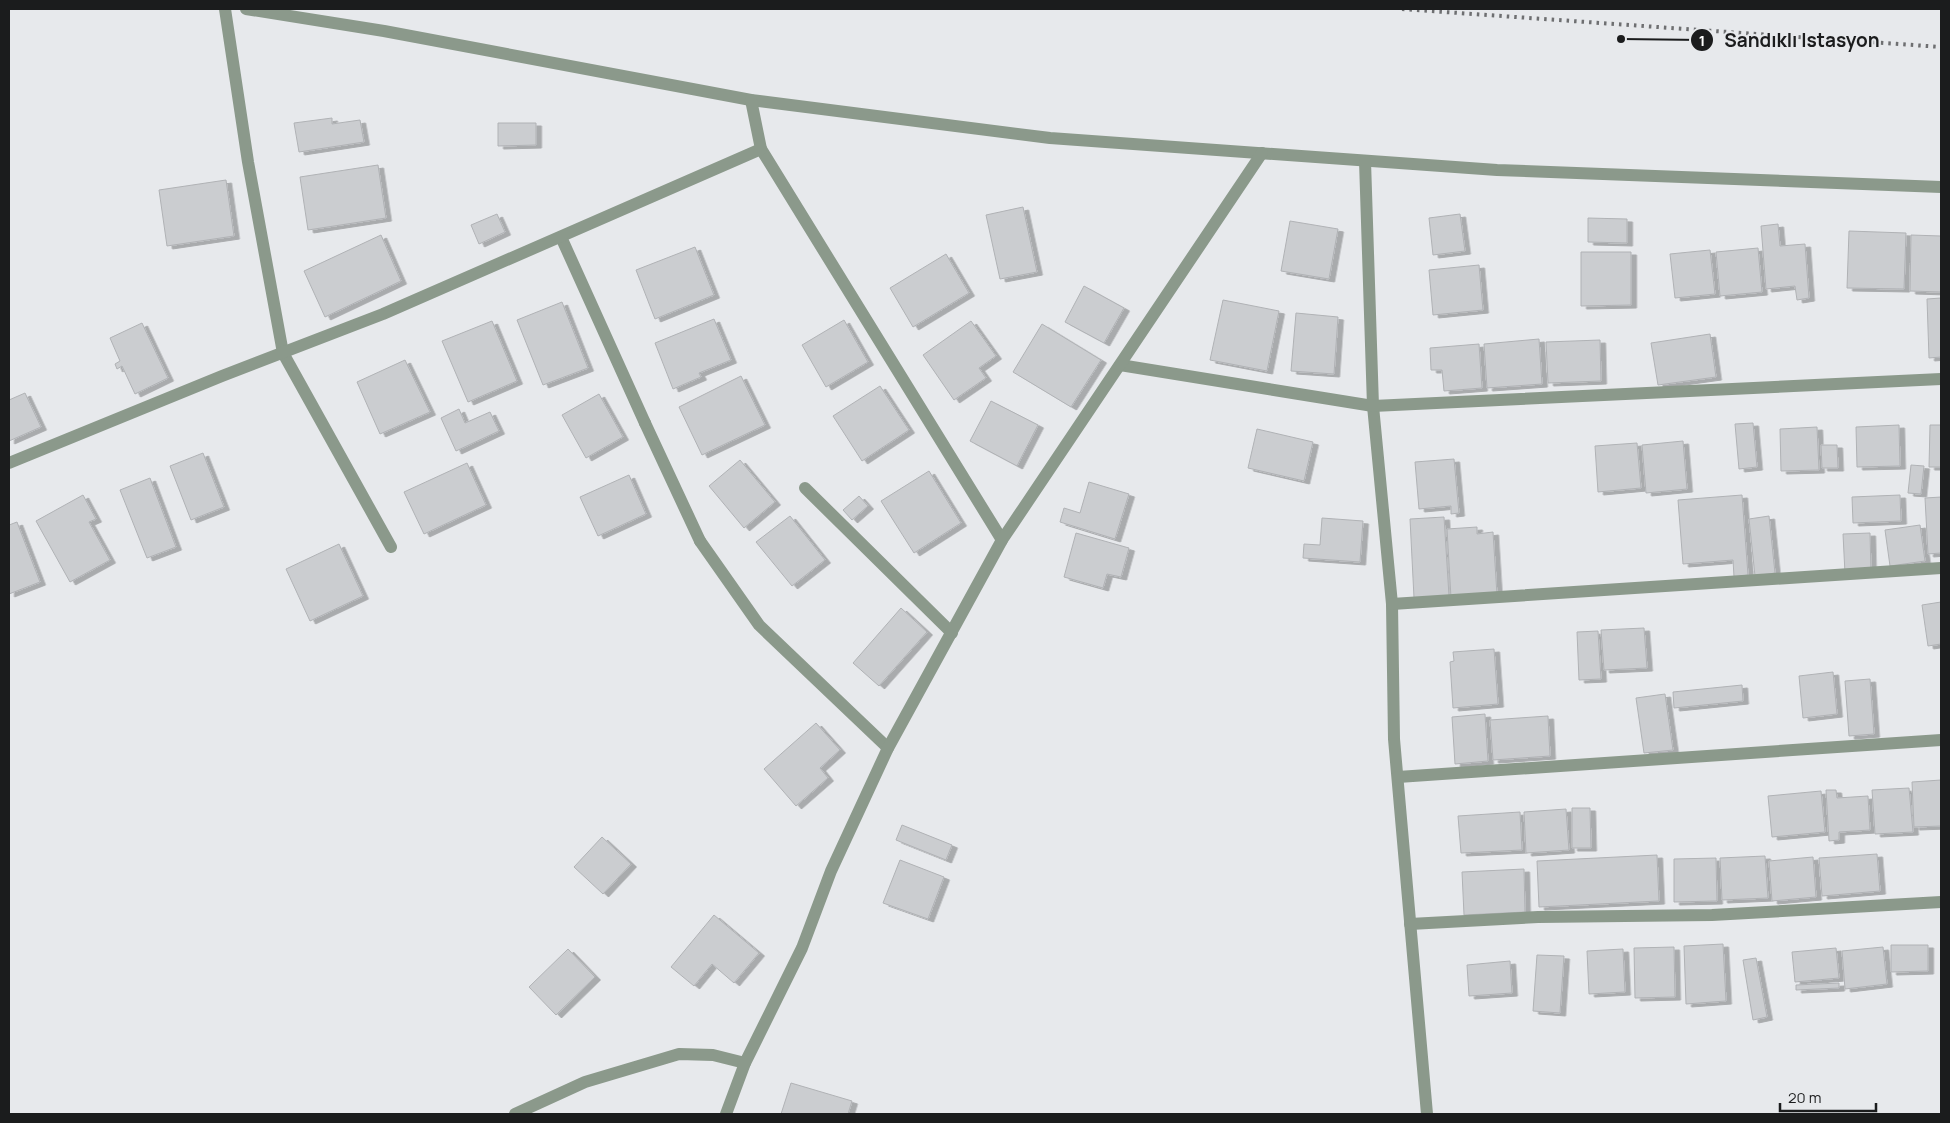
<svg xmlns="http://www.w3.org/2000/svg" width="1950" height="1123" viewBox="0 0 1950 1123" font-family="Manrope,sans-serif">
	<defs>
		<filter id="shadow"><feDropShadow dx="5.5" dy="3" stdDeviation="0" flood-color="#0004"/></filter>
	</defs>
	<rect width="100%" height="100%" fill="#e7e9ec"/>
	<g fill="#cbcdd0" stroke="#b0b2b5" filter="url(#shadow)">
		<path d="M332,118V124L360,120L364,142L299,152L294,123Z"/>
		<path d="M498,123H536V145L498,146Z"/>
		<path d="M378,165L386,218L308,230L300,177Z"/>
		<path d="M226,180L234,236L167,246L159,190Z"/>
		<path d="M1023,207L1037,272L1000,279L986,215Z"/>
		<path d="M497,214L505,232L479,244L471,225Z"/>
		<path d="M1460,214L1465,251L1433,255L1429,218Z"/>
		<path d="M1588,218L1627,219V243L1588,242Z"/>
		<path d="M1290,221L1338,229L1329,279L1281,271Z"/>
		<path d="M1778,224L1780,246L1805,244L1809,298L1797,300L1795,286L1766,289L1761,226Z"/>
		<path d="M1849,231L1906,233L1904,289L1847,288Z"/>
		<path d="M381,235L401,281L325,317L304,271Z"/>
		<path d="M1911,235L1941,236V292L1910,291Z"/>
		<path d="M695,247L714,295L655,319L636,270Z"/>
		<path d="M1758,248L1762,292L1720,296L1716,252Z"/>
		<path d="M1710,250L1715,294L1675,298L1670,254Z"/>
		<path d="M1581,252H1631V305L1581,306Z"/>
		<path d="M946,254L969,293L913,327L890,288Z"/>
		<path d="M1479,265L1483,310L1433,315L1429,270Z"/>
		<path d="M1084,286L1124,308L1104,343L1065,322Z"/>
		<path d="M1941,298V357L1929,358L1927,299Z"/>
		<path d="M1223,300L1279,311L1267,371L1210,360Z"/>
		<path d="M562,302L588,368L543,385L517,320Z"/>
		<path d="M1296,313L1338,317L1334,374L1291,371Z"/>
		<path d="M714,319L731,360L699,373L701,377L673,389L655,343Z"/>
		<path d="M844,320L868,362L826,387L802,345Z"/>
		<path d="M492,321L517,381L468,402L442,341Z"/>
		<path d="M971,321L996,356L979,368L986,378L954,400L923,355Z"/>
		<path d="M142,323L168,378L135,394L122,366L117,369L115,364L120,361L110,338Z"/>
		<path d="M1042,324L1101,360L1071,407L1013,372Z"/>
		<path d="M1710,334L1716,377L1658,385L1651,343Z"/>
		<path d="M1539,339L1542,384L1487,388L1484,344Z"/>
		<path d="M1600,340L1601,381L1548,383L1546,342Z"/>
		<path d="M1479,344L1482,388L1444,391L1442,370H1431L1430,348Z"/>
		<path d="M405,360L430,412L380,434L357,382Z"/>
		<path d="M741,376L765,425L702,455L679,407Z"/>
		<path d="M880,386L909,430L862,461L833,416Z"/>
		<path d="M25,393L41,427L9,441V400Z"/>
		<path d="M599,394L623,437L586,458L562,415Z"/>
		<path d="M991,401L1038,425L1017,466L970,441Z"/>
		<path d="M459,409L465,423L490,412L499,431L456,451L441,418Z"/>
		<path d="M1753,423L1757,467L1739,469L1735,424Z"/>
		<path d="M1899,425L1900,466L1857,467L1856,427Z"/>
		<path d="M1930,425H1941V467H1929Z"/>
		<path d="M1817,427L1819,470L1781,471L1780,429Z"/>
		<path d="M1257,429L1313,442L1304,481L1248,468Z"/>
		<path d="M1683,441L1687,489L1646,493L1642,445Z"/>
		<path d="M1637,443L1641,488L1598,492L1595,446Z"/>
		<path d="M1821,445H1837L1838,468H1822Z"/>
		<path d="M203,453L224,507L191,520L170,466Z"/>
		<path d="M1454,459L1459,513L1451,514V506L1419,509L1415,462Z"/>
		<path d="M740,460L775,502L744,528L709,486Z"/>
		<path d="M467,463L486,505L424,534L404,492Z"/>
		<path d="M1911,465L1924,466L1921,494L1908,493Z"/>
		<path d="M929,471L961,523L914,553L881,501Z"/>
		<path d="M629,475L646,514L598,536L580,497Z"/>
		<path d="M150,478L176,547L147,558L120,490Z"/>
		<path d="M1089,482L1129,494L1115,539L1060,522L1064,508L1080,513Z"/>
		<path d="M83,495L96,519L89,522L110,560L70,582L36,521Z"/>
		<path d="M1742,495L1748,575L1734,577L1733,560L1683,564L1678,500Z"/>
		<path d="M1900,495L1901,521L1853,523L1852,497Z"/>
		<path d="M859,496L868,506L852,520L843,510Z"/>
		<path d="M1941,497V553L1928,554L1925,498Z"/>
		<path d="M790,516L825,560L792,586L756,542Z"/>
		<path d="M1769,516L1775,573L1755,576L1749,519Z"/>
		<path d="M1444,517L1449,596L1414,598L1410,519Z"/>
		<path d="M1322,518L1363,521L1360,562L1303,558L1304,544L1320,545Z"/>
		<path d="M17,522L40,582L9,594V525Z"/>
		<path d="M1920,525L1925,561L1890,566L1885,530Z"/>
		<path d="M1477,527V534L1493,532L1497,595L1451,598L1447,529Z"/>
		<path d="M1076,533L1129,548L1121,577L1107,574L1103,588L1064,577Z"/>
		<path d="M1870,533L1871,572L1845,574L1843,534Z"/>
		<path d="M339,544L363,596L310,621L286,569Z"/>
		<path d="M1941,602V644L1928,646L1922,605Z"/>
		<path d="M901,608L927,632L879,686L853,663Z"/>
		<path d="M1644,628L1647,668L1604,670L1601,630Z"/>
		<path d="M1598,631L1601,679L1579,680L1577,632Z"/>
		<path d="M1494,649L1498,704L1453,708L1450,662L1454,661L1453,652Z"/>
		<path d="M1833,672L1837,714L1803,718L1799,676Z"/>
		<path d="M1870,679L1874,734L1849,736L1845,681Z"/>
		<path d="M1742,685L1743,701L1674,708L1673,692Z"/>
		<path d="M1665,694L1673,750L1644,753L1636,698Z"/>
		<path d="M1485,714L1488,761L1455,764L1452,717Z"/>
		<path d="M1548,716L1550,756L1493,760L1490,720Z"/>
		<path d="M816,723L840,750L820,768L828,778L796,806L764,769Z"/>
		<path d="M1941,780V826L1914,827L1912,782Z"/>
		<path d="M1909,788L1913,832L1875,834L1872,790Z"/>
		<path d="M1826,790H1836L1837,798L1868,796L1870,830L1839,832V840L1829,841Z"/>
		<path d="M1821,791L1825,832L1772,837L1768,796Z"/>
		<path d="M1572,808H1590L1591,848H1572Z"/>
		<path d="M1566,809L1569,850L1526,853L1524,812Z"/>
		<path d="M1520,812L1522,850L1461,853L1458,816Z"/>
		<path d="M902,825L952,845L946,860L896,840Z"/>
		<path d="M602,837L631,864L603,894L574,867Z"/>
		<path d="M1877,854L1880,891L1822,896L1819,858Z"/>
		<path d="M1657,855L1659,901L1539,907L1537,861Z"/>
		<path d="M1765,856L1768,898L1722,900L1720,858Z"/>
		<path d="M1813,857L1816,897L1772,901L1769,861Z"/>
		<path d="M1716,858L1717,901L1674,902V859Z"/>
		<path d="M900,860L944,877L928,919L883,903Z"/>
		<path d="M1524,869L1525,912L1464,915L1462,872Z"/>
		<path d="M714,915L759,953L734,983L712,964L694,986L671,967Z"/>
		<path d="M1723,944L1726,1001L1686,1004L1684,946Z"/>
		<path d="M1891,945H1928V971L1891,972Z"/>
		<path d="M1674,947L1675,997L1635,998L1634,948Z"/>
		<path d="M1883,947L1887,984L1845,989L1842,951Z"/>
		<path d="M1836,948L1839,978L1795,982L1792,952Z"/>
		<path d="M568,949L595,977L556,1015L529,987Z"/>
		<path d="M1623,949L1625,992L1589,994L1587,951Z"/>
		<path d="M1537,955L1564,956L1560,1013L1533,1011Z"/>
		<path d="M1756,958L1767,1017L1753,1020L1743,960Z"/>
		<path d="M1510,961L1512,993L1469,996L1467,965Z"/>
		<path d="M1839,983V988L1796,990V985Z"/>
		<path d="M791,1083L852,1101L848,1114H781Z"/>
	</g>
	<g fill="none" stroke-linecap="round" stroke-linejoin="round">
		<path stroke="#8b998b" stroke-width="12" d="M645,423L700,541"/>
		<g stroke="#8b998b" stroke-width="12">
			<path d="M225,9L248,162L283,353L391,547"/>
			<path d="M246,9L384,31L751,100L1050,138L1497,170L1941,187"/>
			<path d="M761,149L1002,540"/>
			<path d="M1365,161L1373,406L1392,604L1394,739L1427,1114"/>
			<path d="M561,237L645,423"/>
			<path d="M1120,365L1373,406L1941,379"/>
			<path d="M9,463L222,376L383,314L761,149L751,100"/>
			<path d="M805,488L952,633"/>
			<path d="M700,541L759,625L888,748"/>
			<path d="M1392,604L1941,568"/>
			<path d="M1398,777L1941,740"/>
			<path d="M1410,924L1538,917L1712,915L1941,902"/>
			<path d="M515,1114L585,1082L679,1054L713,1055L745,1063"/>
			<path d="M726,1114L745,1063L802,948L831,871L888,748L1002,540L1262,153"/>
		</g>
		<path stroke="#6e6f71" stroke-width="4" stroke-dasharray="2.5 5" stroke-linecap="butt" d="M1402,9L1941,47"/>
	</g>
	<path fill="none" stroke="#1b1c1d" stroke-width="2" d="M1621 39L1702 40"/>
	<g fill="#1b1c1d" stroke="#e7e9ec" stroke-width="2">
		<circle cx="1621" cy="39" r="5"/>
		<circle cx="1702" cy="40" r="12"/>
	</g>
	<g font-size="15" text-anchor="middle" font-weight="bold" fill="#fff">
		<text x="1702" y="46">1</text>
	</g>
	<g font-size="19" text-anchor="middle" font-weight="bold" fill="#1b1c1d" stroke="#e7e9ec" stroke-width="4" stroke-linejoin="round" paint-order="stroke">
		<text x="1802" y="47">Sandıklı Istasyon</text>
	</g>
	<rect width="1950" height="1123" fill="none" stroke="#1b1c1d" stroke-width="20"/>
	<path d="M1780 1103v8h96v-8" fill="none" stroke="#1b1c1d" stroke-width="2.5"/>
	<text x="1788" y="1103" font-size="15" fill="#1b1c1d" stroke="#e7e9ec" stroke-width="4" paint-order="stroke">20 m</text>
</svg>
